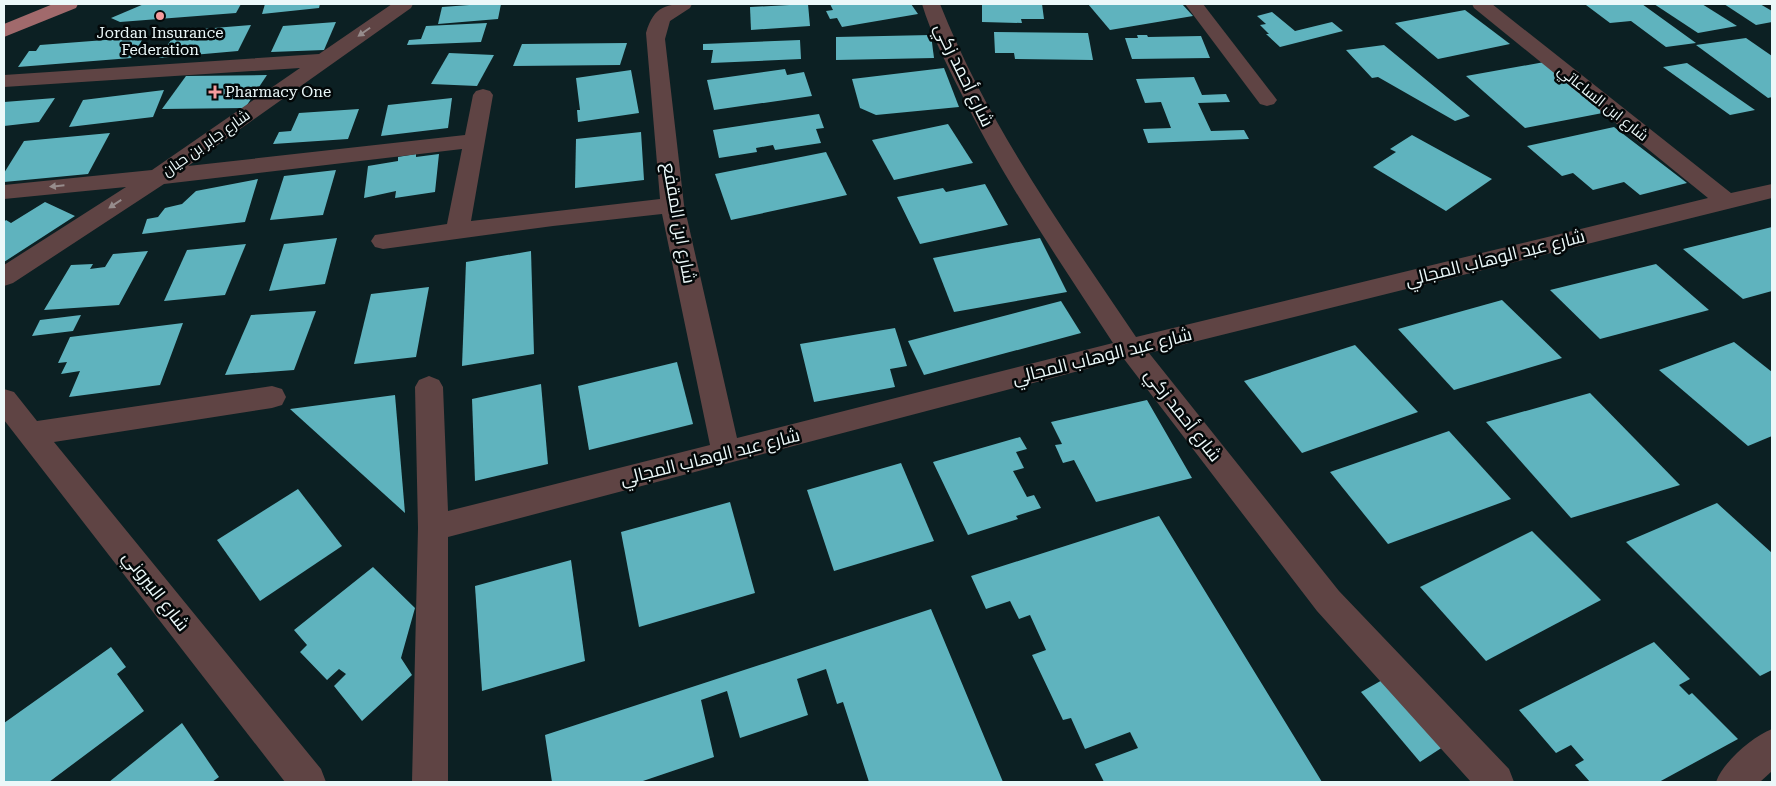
<svg xmlns="http://www.w3.org/2000/svg" width="1776" height="786" viewBox="0 0 1776 786" font-family="'Roboto Serif',Cairo,serif">
	<rect width="100%" height="100%" fill="#0c2023"/>
	<g fill="#5fb3be">
		<path d="M144,4H241L236,13L120,22L111,18Z"/>
		<path d="M265,4H320L319,8L262,14Z"/>
		<path d="M483,4H501L498,19L438,24L442,7Z"/>
		<path d="M808,4L810,26L751,30L750,7Z"/>
		<path d="M830,4H911L918,14L842,27L837,18L830,19L826,11L833,10Z"/>
		<path d="M982,4H1042L1044,19H1021L1022,23L982,22Z"/>
		<path d="M1088,4H1182L1193,16L1110,30Z"/>
		<path d="M1598,4H1642L1696,43L1666,47L1631,21L1610,23L1586,5Z"/>
		<path d="M1654,4H1702L1737,26L1698,33Z"/>
		<path d="M1724,4H1760L1772,11V22L1756,25Z"/>
		<path d="M1465,10L1510,44L1438,59L1395,23Z"/>
		<path d="M1272,12L1295,31L1332,22L1343,31L1280,47L1266,34H1269L1260,25L1266,24L1257,16Z"/>
		<path d="M336,22L324,50L271,52L283,26Z"/>
		<path d="M487,23L481,42L407,45L409,40L421,39L426,26Z"/>
		<path d="M251,25L238,51L159,58L177,31Z"/>
		<path d="M994,32L1088,33L1093,60L1015,59L1014,53H995Z"/>
		<path d="M931,35L934,58L836,60V37Z"/>
		<path d="M1137,35H1147L1148,37L1201,36L1210,58L1132,59L1125,38H1138Z"/>
		<path d="M144,37L131,58L18,67L29,51H36L40,45Z"/>
		<path d="M1746,38L1772,56V97L1768,98L1696,45Z"/>
		<path d="M800,40L801,59L711,63L713,50H703V44Z"/>
		<path d="M627,43L620,65L513,66L522,44Z"/>
		<path d="M1384,45L1470,116L1455,121L1378,77L1372,78L1346,50Z"/>
		<path d="M449,53L494,55L477,86L431,84Z"/>
		<path d="M1550,61L1613,111L1525,128L1466,76Z"/>
		<path d="M1687,63L1755,110L1730,115L1663,67Z"/>
		<path d="M944,68L959,107L876,115L860,108L852,79Z"/>
		<path d="M785,69L787,75L804,72L812,96L714,110L707,80Z"/>
		<path d="M631,70L639,113L578,122L577,110H580L576,78Z"/>
		<path d="M267,75L245,108L162,109L186,76Z"/>
		<path d="M1194,77L1202,95L1226,94L1230,102L1198,103L1211,131L1244,130L1249,139L1148,143L1143,129L1171,128L1161,102L1145,103L1136,79Z"/>
		<path d="M164,90L153,117L69,127L83,100Z"/>
		<path d="M55,98L39,122L4,126V102Z"/>
		<path d="M452,98L448,128L381,136L388,105Z"/>
		<path d="M359,109L348,139L273,144L279,132L291,131L299,113Z"/>
		<path d="M819,114L824,128L816,129L821,143L775,150L773,145L756,148L757,152L719,158L713,130Z"/>
		<path d="M948,124L973,163L894,180L872,140Z"/>
		<path d="M1614,127L1687,183L1640,195L1624,182L1593,190L1573,173L1562,176L1527,146Z"/>
		<path d="M641,132L644,180L575,188L576,139Z"/>
		<path d="M110,133L88,174L4,182V173L24,141Z"/>
		<path d="M1412,135L1492,179L1446,211L1373,167L1396,152L1390,149Z"/>
		<path d="M826,152L847,195L731,220L715,174Z"/>
		<path d="M416,154V157L439,154L435,192L395,198L396,191L364,198L368,166L398,161V157Z"/>
		<path d="M336,170L323,215L270,220L284,176Z"/>
		<path d="M258,179L245,222L142,234L147,219L158,217L165,208L182,204L196,191Z"/>
		<path d="M985,184L1008,225L920,244L897,197L943,188L946,192Z"/>
		<path d="M45,202L75,216L4,262V222L6,220L11,223Z"/>
		<path d="M1772,227V291L1743,299L1683,249Z"/>
		<path d="M337,238L325,284L269,291L284,244Z"/>
		<path d="M1040,238L1067,292L954,312L933,258Z"/>
		<path d="M246,244L225,295L164,301L187,250Z"/>
		<path d="M148,251L119,305L44,310L71,265L93,264L90,269L105,267L113,254Z"/>
		<path d="M531,251L534,354L462,366L466,262Z"/>
		<path d="M1656,264L1709,310L1600,339L1550,290Z"/>
		<path d="M429,287L416,357L354,364L371,294Z"/>
		<path d="M1502,300L1562,358L1454,390L1398,329Z"/>
		<path d="M1061,301L1081,333L924,375L908,341Z"/>
		<path d="M316,311L294,370L225,375L251,315Z"/>
		<path d="M81,315L73,331L32,336L40,320Z"/>
		<path d="M183,323L160,385L69,397L80,371L61,374L67,362L58,363L70,337Z"/>
		<path d="M895,328L907,366L890,369L895,387L814,402L800,344Z"/>
		<path d="M1734,342L1772,372V436L1748,446L1659,370Z"/>
		<path d="M1355,345L1418,412L1302,453L1244,381Z"/>
		<path d="M677,362L693,424L589,450L578,386Z"/>
		<path d="M541,384L548,464L475,481L472,399Z"/>
		<path d="M1590,393L1680,485L1571,518L1486,422Z"/>
		<path d="M395,395L405,513L290,409Z"/>
		<path d="M1147,400L1192,478L1096,502L1074,460L1063,463L1055,445L1062,444L1051,422Z"/>
		<path d="M1449,431L1511,499L1388,544L1330,472Z"/>
		<path d="M1020,437L1027,449L1016,452L1024,468L1013,471L1027,497L1034,495L1041,508L1016,516L1018,519L968,535L933,462Z"/>
		<path d="M901,463L934,541L834,571L807,490Z"/>
		<path d="M298,489L342,546L260,601L217,540Z"/>
		<path d="M730,502L755,593L639,627L621,532Z"/>
		<path d="M1717,503L1772,553V670L1760,676L1626,542Z"/>
		<path d="M1159,516L1322,782H1104L1095,764L1138,748L1130,732L1085,749L1071,718L1063,720L1032,655L1046,650L1030,615L1019,619L1010,601L986,609L971,576Z"/>
		<path d="M1532,531L1601,600L1486,661L1420,587Z"/>
		<path d="M571,560L585,661L482,691L475,586Z"/>
		<path d="M373,567L415,608L401,658L412,675L362,721L334,686L346,674L339,669L327,680L300,652L307,645L294,630Z"/>
		<path d="M931,609L1003,782H869L843,702L837,704L826,669L797,679L808,715L740,738L727,691L701,700L714,757L640,782H552L545,735Z"/>
		<path d="M1654,642L1690,679L1679,685L1689,695L1692,693L1738,739L1659,782H1590L1575,765L1584,760L1571,745L1556,753L1519,710Z"/>
		<path d="M111,647L126,667L117,674L144,711L49,782H4V723Z"/>
		<path d="M1393,674L1452,741L1420,762L1361,692Z"/>
		<path d="M182,723L219,777L212,782H109Z"/>
	</g>
	<g fill="none" stroke-linecap="round" stroke-linejoin="round">
		<g fill="#5f4444" fill-rule="evenodd">
			<path d="M392,4H413L411,8L188,166L465,135L473,95L476,91L483,89L490,91L493,95L471,221L660,199L646,33C654,5 667,4 692,4L690,8L670,21L665,39L684,205L737,438L1113,343C1059,260 1003,179 960,91C946,63 931,34 922,4H940C988,125 1064,230 1136,337L1708,198L1474,8L1472,4H1492L1731,193L1772,184V198L1149,353L1339,591L1509,769L1514,782H1471L1317,611L1124,359L448,537V782H412L418,528L415,387L419,380L429,376L439,380L443,387L448,511L710,445L662,214L553,226L383,249L375,247L371,241L375,235L447,224L462,149L164,184L13,283L4,286V265L126,187L4,199V185L152,170L300,68L4,87V75L319,54Z"/>
			<path d="M1185,4H1203L1274,96L1277,100L1274,104L1267,106L1260,104Z"/>
			<path d="M272,386L282,389L286,397L282,405L272,408L54,442L321,769L326,782H285L4,420V389L14,392L37,421Z"/>
			<path d="M1772,729V771L1760,782H1716C1723,762 1752,737 1772,729Z"/>
		</g>
		<path fill="#a16a6c" fill-rule="evenodd" d="M53,4H78L76,8L4,37V24Z"/>
	</g>
	<defs><path id="oneway-solid" d="M-6-.8H1V-3.2L6.5 0L1 3.2V.8H-6Z" transform="scale(1.25)"/></defs>
	<g fill="#978c8c">
		<use href="#oneway-solid" transform="translate(364 32) rotate(145)"/>
		<use href="#oneway-solid" transform="translate(57 186) rotate(174)"/>
		<use href="#oneway-solid" transform="translate(115 204) rotate(147)"/>
	</g>
	<g fill="#f59b9d" stroke="#030809" stroke-width="2">
		<circle cx="160" cy="16" r="5"/>
		<path d="M212.5 84.5h5v5h5v5h-5v5h-5v-5h-5v-5h5z"/>
	</g>
	<g text-anchor="middle" stroke-width="5" stroke-linejoin="round" paint-order="stroke">
		<g font-size="15" fill="#ebf8f9" stroke="#030809">
			<text x="160" y="38">Jordan Insurance<tspan x="160" dy="17">Federation</tspan></text>
			<text x="225" y="97" text-anchor="start">Pharmacy One</text>
		</g>
		<g font-size="15" fill="#ebf8f9" stroke="#030809">
			<text transform="translate(1603 103) rotate(39)" y="5">شارع ابن الساعاتي</text>
			<text transform="translate(206 143) rotate(-35)" y="5">شارع جابر بن حيان</text>
		</g>
		<g font-size="18" fill="#ebf8f9" stroke="#030809">
			<text transform="translate(964 75) rotate(64)" y="6">شارع أحمد زكي</text>
			<text transform="translate(679 223) rotate(80)" y="6">شارع ابن المقفع</text>
			<text transform="translate(1495 258) rotate(-14)" y="6">شارع عبد الوهاب المجالي</text>
			<text transform="translate(1102 356) rotate(-14)" y="6">شارع عبد الوهاب المجالي</text>
			<text transform="translate(1183 415) rotate(52)" y="6">شارع أحمد زكي</text>
			<text transform="translate(710 457) rotate(-14)" y="6">شارع عبد الوهاب المجالي</text>
			<text transform="translate(156 591) rotate(52)" y="6">شارع البيروني</text>
		</g>
	</g>
	<rect width="1776" height="786" fill="none" stroke="#ebf8f9" stroke-width="10"/>
</svg>
